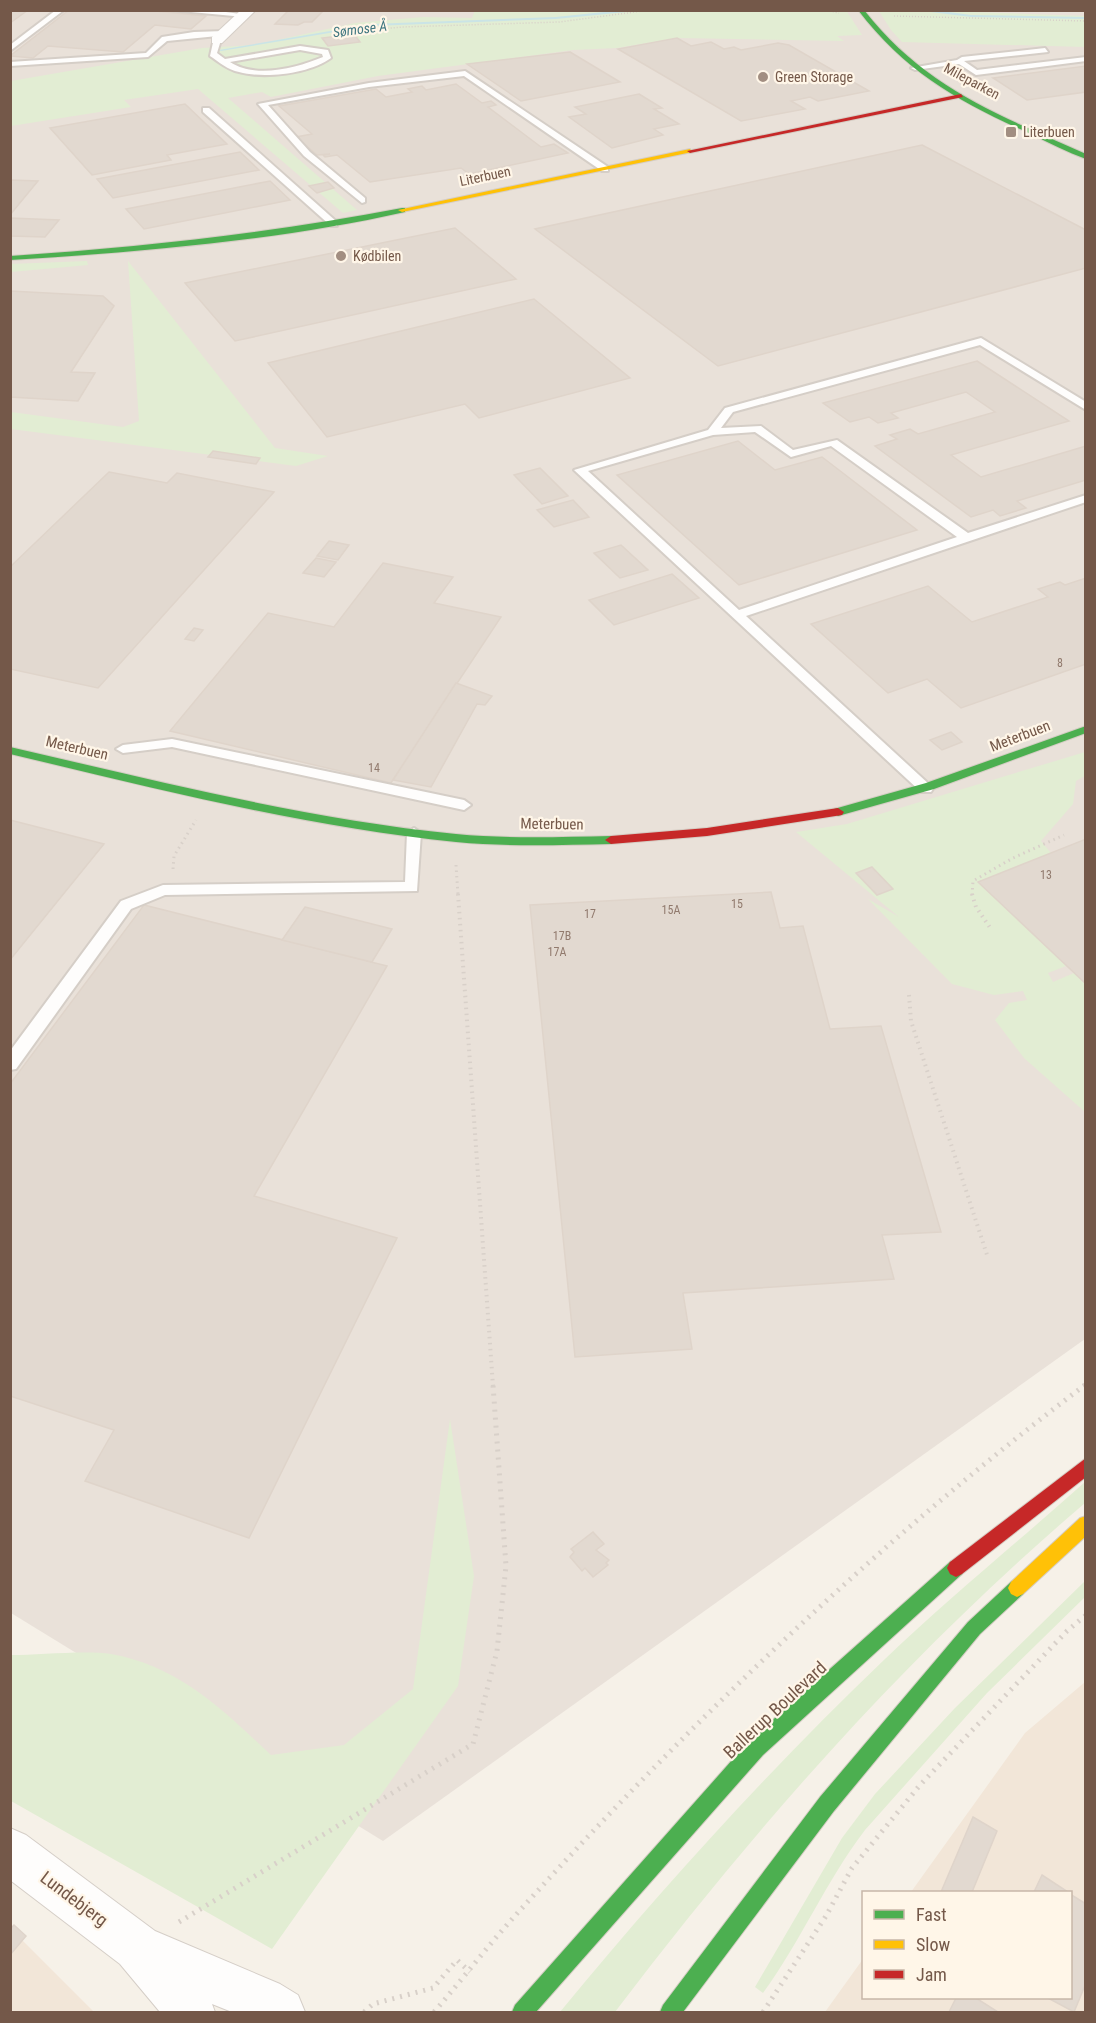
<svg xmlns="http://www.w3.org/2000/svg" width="1096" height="2023" viewBox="0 0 1096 2023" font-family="'Roboto Condensed',sans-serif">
	<rect width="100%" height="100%" fill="#f6f1e8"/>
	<g fill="#f2e6d8">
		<path d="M1085,1682V2012H825L863,1959L864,1998H1070V1892H911L1025,1733Z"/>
		<path d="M11,1929L94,2012H11Z"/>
	</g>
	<path fill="#e9e1d9" d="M10,11H1085V1339L383,1841L11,1613Z"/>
	<g fill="#e2edd3">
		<path d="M475,10H846L862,35L837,36L844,41L677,38L617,48L573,50L378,76L271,97L262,92L228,98L357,210L343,213L198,89L124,100L131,107L11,126V81L202,48L254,45L355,23L423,17L472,18Z"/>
		<path d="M944,11L1085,16V47L902,42L891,30L879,11Z"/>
		<path d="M87,261L88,265L11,272L10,264Z"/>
		<path d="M128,261L275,448L328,456L296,466L11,429V412L123,427L139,421Z"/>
		<path d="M1085,752V776L1076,781L1073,804L1041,841L1051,853L978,882L1066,966L1048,973L1053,982L1074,973L1085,984V1112L1024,1058L995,1020L1009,1003L1027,1000L1023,991L994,995L952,984L868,899L899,917L796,832L847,824Z"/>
		<path d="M450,1419L474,1576L458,1686L272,1949L11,1801V1655C38,1655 86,1650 111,1654C179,1666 223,1710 271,1755L344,1745L413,1689Z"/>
		<path d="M1085,1482V1503C908,1654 755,1827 615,2012H560C662,1888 769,1770 885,1659C949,1598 1019,1541 1085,1482Z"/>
		<path d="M1085,1581V1597L987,1693L865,1830C826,1881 801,1941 763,1993L755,1987L842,1838L875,1794L955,1708Z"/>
	</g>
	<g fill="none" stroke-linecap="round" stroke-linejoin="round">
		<g fill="#cae4e6" fill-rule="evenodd">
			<path d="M623,10H646L556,19L371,26L221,51L219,50L371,24L556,17Z"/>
			<path d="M934,10L971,15L1086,17V19L971,17L915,10Z"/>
		</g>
	</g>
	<g fill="#e2d9d0" stroke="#dfd4ca" stroke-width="1.5">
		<path d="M10,10H28L10,23Z"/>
		<path d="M69,10H145L206,16L191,29L155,25L123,52L48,46L33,58L10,56Z"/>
		<path d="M289,10H324L312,22H304L298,25L275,24Z"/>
		<path d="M354,34L360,42L328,46L322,38Z"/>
		<path d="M677,38L691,46L711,42L724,49L734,47L741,50L778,43L789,45L869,91L818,101L810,97L791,101L805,109L741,121L618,49Z"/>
		<path d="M570,52L620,82L521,101L467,64Z"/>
		<path d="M1086,66V92L1027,100L993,78Z"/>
		<path d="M456,84L482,103L491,101L496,105L488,107L541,147L554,144L568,153L469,174L461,168L370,182L337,155L325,157L323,155L330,154L317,155L296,137L312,134L279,106L376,89L386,97L412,92L408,89L422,86L426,90Z"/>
		<path d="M639,94L662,108L654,109L679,124L654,129L663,135L612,148L569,117L586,114L575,107Z"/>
		<path d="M185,104L227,144L167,155L171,160L92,175L50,128Z"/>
		<path d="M922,145L1086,230V268L718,366L535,229Z"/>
		<path d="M240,152L259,170L113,198L97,179Z"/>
		<path d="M10,180L38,181L10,215Z"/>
		<path d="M270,181L290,200L144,229L126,209Z"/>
		<path d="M328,182L334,188L317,193L309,186Z"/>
		<path d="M10,218L59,220L45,237L10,236Z"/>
		<path d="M455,228L516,279L235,341L185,283Z"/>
		<path d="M10,291L103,296L114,306L71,372L95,373L78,401L10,397Z"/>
		<path d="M534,299L630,378L479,418L465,404L327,437L268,363Z"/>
		<path d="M977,361L1069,421L951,455L981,477L1086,446V480L1017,501L1026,508L1000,516L993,510L971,517L875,446L897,439L890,435L910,429L918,434L995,412L966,392L891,413L898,418L878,423L869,417L850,422L823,403Z"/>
		<path d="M738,441L775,470L822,457L917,530L739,585L617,475Z"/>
		<path d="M213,451L260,458L256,464L208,457Z"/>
		<path d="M540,468L568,496L542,504L514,475Z"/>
		<path d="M109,472L167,483L177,473L274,492L98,688L10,669V567Z"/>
		<path d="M573,500L589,517L554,527L537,510Z"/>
		<path d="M329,541L349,545L338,560L317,556Z"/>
		<path d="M621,545L648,570L620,578L594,553Z"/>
		<path d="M316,558L336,562L324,577L303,573Z"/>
		<path d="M383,563L453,577L434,603L501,617L391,783L170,731L268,613L334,627Z"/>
		<path d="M672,574L699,598L614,625L589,600Z"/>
		<path d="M1086,578V664L961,708L927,679L888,693L811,624L928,586L972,622L1048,597L1038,589L1060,582L1065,585Z"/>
		<path d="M194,628L203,630L194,641L185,639Z"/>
		<path d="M456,683L492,696L485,705L477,704L431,787L393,780Z"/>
		<path d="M951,732L962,742L942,750L930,740Z"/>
		<path d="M10,820L104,844L10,960Z"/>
		<path d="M1086,839V984L978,882Z"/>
		<path d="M872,867L893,889L877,895L856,873Z"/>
		<path d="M771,892L780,928L803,926L830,1029L881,1026L941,1232L882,1235L894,1279L683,1293L692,1349L575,1357L530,905Z"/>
		<path d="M144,905L387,966L254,1196L397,1238L249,1538L85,1481L114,1430L10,1396V1084Z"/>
		<path d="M305,907L392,929L372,962L282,940Z"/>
		<path d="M593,1532L604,1544L596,1550L609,1560L606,1563L608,1565L593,1577L585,1568L582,1571L570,1557L574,1552L571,1549Z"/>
		<path d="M973,1817L997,1831L972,1892H941Z"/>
		<path d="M1042,1875L1068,1892H1034Z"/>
		<path d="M1070,1894L1086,1904V1983L1074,2012L1048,1998H1070Z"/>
		<path d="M14,1925L26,1936L10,1955V1929Z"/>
		<path d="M956,1998H976L998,2012H949Z"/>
	</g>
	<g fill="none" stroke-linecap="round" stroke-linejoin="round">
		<defs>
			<g id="lane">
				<path d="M56,10H64L10,51V45Z"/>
				<path d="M170,10H211L248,15L244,17Z"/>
				<path d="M225,31L228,35L167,41L148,57L10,66V62L146,53L162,37L194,32Z"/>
				<path d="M214,38L221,40L217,53L225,59L300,46L328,50L331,58C309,74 264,79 239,72C228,70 219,62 210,56ZM300,50L322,54L323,57C296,68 256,79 230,62Z"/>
				<path d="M1045,48L1048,52L964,61L977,70L1086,57V61L976,75L959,64L915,70L911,68L957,60L962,57Z"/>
				<path d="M465,71L608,167V171H602L464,76L369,87L268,105L310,152L365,198V202L362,203L304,156L258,104L369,83Z"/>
				<path d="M203,108H209L337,222V226H331L203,112Z"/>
				<path d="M981,338L1086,402V410L980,345L733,412L721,428L761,426L793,450L837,440L968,533L1086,495V502L746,616L931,786L933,789L931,792H921L574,470L708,430L725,408ZM755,432L791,457L831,446L957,537L739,610L588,471L713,435Z"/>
				<path d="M172,739L464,800L471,805L464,810L172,747L123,753L116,749L123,745Z"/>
				<path d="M414,828L421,833L417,891L165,895L131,909L16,1069L10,1070V1051L121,901L163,885L405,882L407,833Z"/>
			</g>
			<g id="street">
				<path d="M241,10H256L222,43H212V37Z"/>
				<path d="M10,1828L26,1835L155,1931L280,1984L298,1995L305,2012H232L212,2004L215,2012H160L120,1964L10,1880Z"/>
			</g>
			<g id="fast">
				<path d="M858,10H864C925,88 999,115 1086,154V159C1067,152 1049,143 1031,134C961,103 906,73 858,10Z"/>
				<path d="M402,208H405V212C276,241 142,252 10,260V256C142,247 272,233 402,208Z"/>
				<path d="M1086,726V733L934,789L838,816L832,812L834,809L926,783Z"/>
				<path d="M10,747C158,781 305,819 456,834C508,839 559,837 611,836L617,840L611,844C559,845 508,847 456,842C305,827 158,789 10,754Z"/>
				<path d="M956,1559L962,1562L965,1568L962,1574L763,1755L536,2012H512L515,2005L749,1741L950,1562Z"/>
				<path d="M1017,1579L1023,1582L1026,1588L1023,1594L980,1634L834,1811L683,2012H660L663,2005L820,1797L968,1622L1011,1582Z"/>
			</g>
			<g id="slow">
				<path d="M690,149L692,152L402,212L398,210Z"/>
				<path d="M1086,1516V1536L1023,1594L1017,1597L1011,1594L1008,1588L1011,1582L1080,1518Z"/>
			</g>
			<g id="jam">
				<path d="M961,94L963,97L690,153L687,151Z"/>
				<path d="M838,808L844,812L842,815L707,836L611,844L605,840L611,836L707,828Z"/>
				<path d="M1086,1458V1477L962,1574L956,1577L950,1574L947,1568L950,1562Z"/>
			</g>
		</defs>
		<use href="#lane" stroke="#d5cec7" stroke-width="4"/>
		<use href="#street" stroke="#d5cec7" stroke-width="2"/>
		<use href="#fast" stroke="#d5cdc4" stroke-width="2"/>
		<use href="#slow" stroke="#d5cdc4" stroke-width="2"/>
		<use href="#jam" stroke="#d5cdc4" stroke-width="2"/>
		<g stroke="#d8d0c9" stroke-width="1.5" stroke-dasharray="1 2" stroke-linecap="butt">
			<path d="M827,10L839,13"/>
			<path d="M894,16L1086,21"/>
			<path d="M331,34L402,27L559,22L650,10"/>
		</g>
		<g stroke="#d8d0c9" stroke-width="3" stroke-dasharray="1.5 4" stroke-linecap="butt">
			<path d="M456,865L458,895"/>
			<path d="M173,869L174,856L196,820"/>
			<path d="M972,895L973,881L1013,858L1064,835"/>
		</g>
		<g stroke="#d8d0c9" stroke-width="4" stroke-dasharray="1.5 4.5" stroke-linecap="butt">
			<path d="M458,894L493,1386"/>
			<path d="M972,894L976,907L991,929"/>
			<path d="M909,995L911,1021L988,1258"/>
			<path d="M1083,1386L1086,1384"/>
		</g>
		<g stroke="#d8d0c9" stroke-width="5" stroke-dasharray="2 6" stroke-linecap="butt">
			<path d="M179,1922L473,1744L497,1651L506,1566L493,1385"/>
			<path d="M364,2012L373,2004L433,1988L457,1960L470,1972"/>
			<path d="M434,2012C461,1981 486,1948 513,1918C688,1724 876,1543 1085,1385"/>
			<path d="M763,2012L826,1916L852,1868L920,1785L1067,1631L1086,1615"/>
		</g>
		<use href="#lane" fill="#fefdfc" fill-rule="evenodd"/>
		<use href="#street" fill="#fefdfc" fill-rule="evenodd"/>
		<use href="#fast" fill="#4caf50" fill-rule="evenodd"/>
		<use href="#slow" fill="#ffc107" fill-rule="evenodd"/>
		<use href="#jam" fill="#c62828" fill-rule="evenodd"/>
	</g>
	<g fill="#a28e81" stroke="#fff6e8" stroke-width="2">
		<circle cx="763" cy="77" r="6"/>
		<rect x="1005" y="126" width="12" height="12" rx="3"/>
		<circle cx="341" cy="256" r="6"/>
	</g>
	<g text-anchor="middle" stroke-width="4.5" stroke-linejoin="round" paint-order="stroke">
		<g font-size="12" fill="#917a6d">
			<text x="1060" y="667">8</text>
			<text x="374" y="772">14</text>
			<text x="1046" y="879">13</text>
			<text x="737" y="908">15</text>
			<text x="671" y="914">15A</text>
			<text x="590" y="918">17</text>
			<text x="562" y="940">17B</text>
			<text x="557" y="956">17A</text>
		</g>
		<g font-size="14" font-style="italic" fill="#3f7680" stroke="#fff6e8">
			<text transform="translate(360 29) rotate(-7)" y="5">Sømose Å</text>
		</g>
		<g font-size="14" fill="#745849" stroke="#fff6e8" text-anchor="start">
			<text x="775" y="82">Green Storage</text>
			<text x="1023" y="137">Literbuen</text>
			<text x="353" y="261">Kødbilen</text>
		</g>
		<g font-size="14" fill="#745849" stroke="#fff6e8">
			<text transform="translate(972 81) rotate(28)" y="5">Mileparken</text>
			<text transform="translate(485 176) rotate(-12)" y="5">Literbuen</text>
		</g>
		<g font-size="15" fill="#745849" stroke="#fff6e8">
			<text transform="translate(1020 736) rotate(-21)" y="5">Meterbuen</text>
			<text transform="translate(77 748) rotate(13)" y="5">Meterbuen</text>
			<text transform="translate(552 824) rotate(1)" y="5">Meterbuen</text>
		</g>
		<g font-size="18" fill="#745849" stroke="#fff6e8">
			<text transform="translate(775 1710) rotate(-43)" y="6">Ballerup Boulevard</text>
			<text transform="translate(74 1899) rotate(37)" y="6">Lundebjerg</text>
		</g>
	</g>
	<rect width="1096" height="2023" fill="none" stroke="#745849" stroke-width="24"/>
	<rect x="862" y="1891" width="210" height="108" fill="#fff6e8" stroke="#c7b7a8" stroke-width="1.5"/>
	<rect x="874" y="1910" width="30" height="9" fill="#4caf50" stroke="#c7b7a8" stroke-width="1.5"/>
	<text x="916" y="1921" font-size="18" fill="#745849">Fast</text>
	<rect x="874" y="1940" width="30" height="9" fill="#ffc107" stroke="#c7b7a8" stroke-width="1.5"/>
	<text x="916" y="1951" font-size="18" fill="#745849">Slow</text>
	<rect x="874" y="1970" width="30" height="9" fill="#c62828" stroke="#c7b7a8" stroke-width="1.5"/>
	<text x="916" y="1981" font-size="18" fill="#745849">Jam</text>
</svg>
